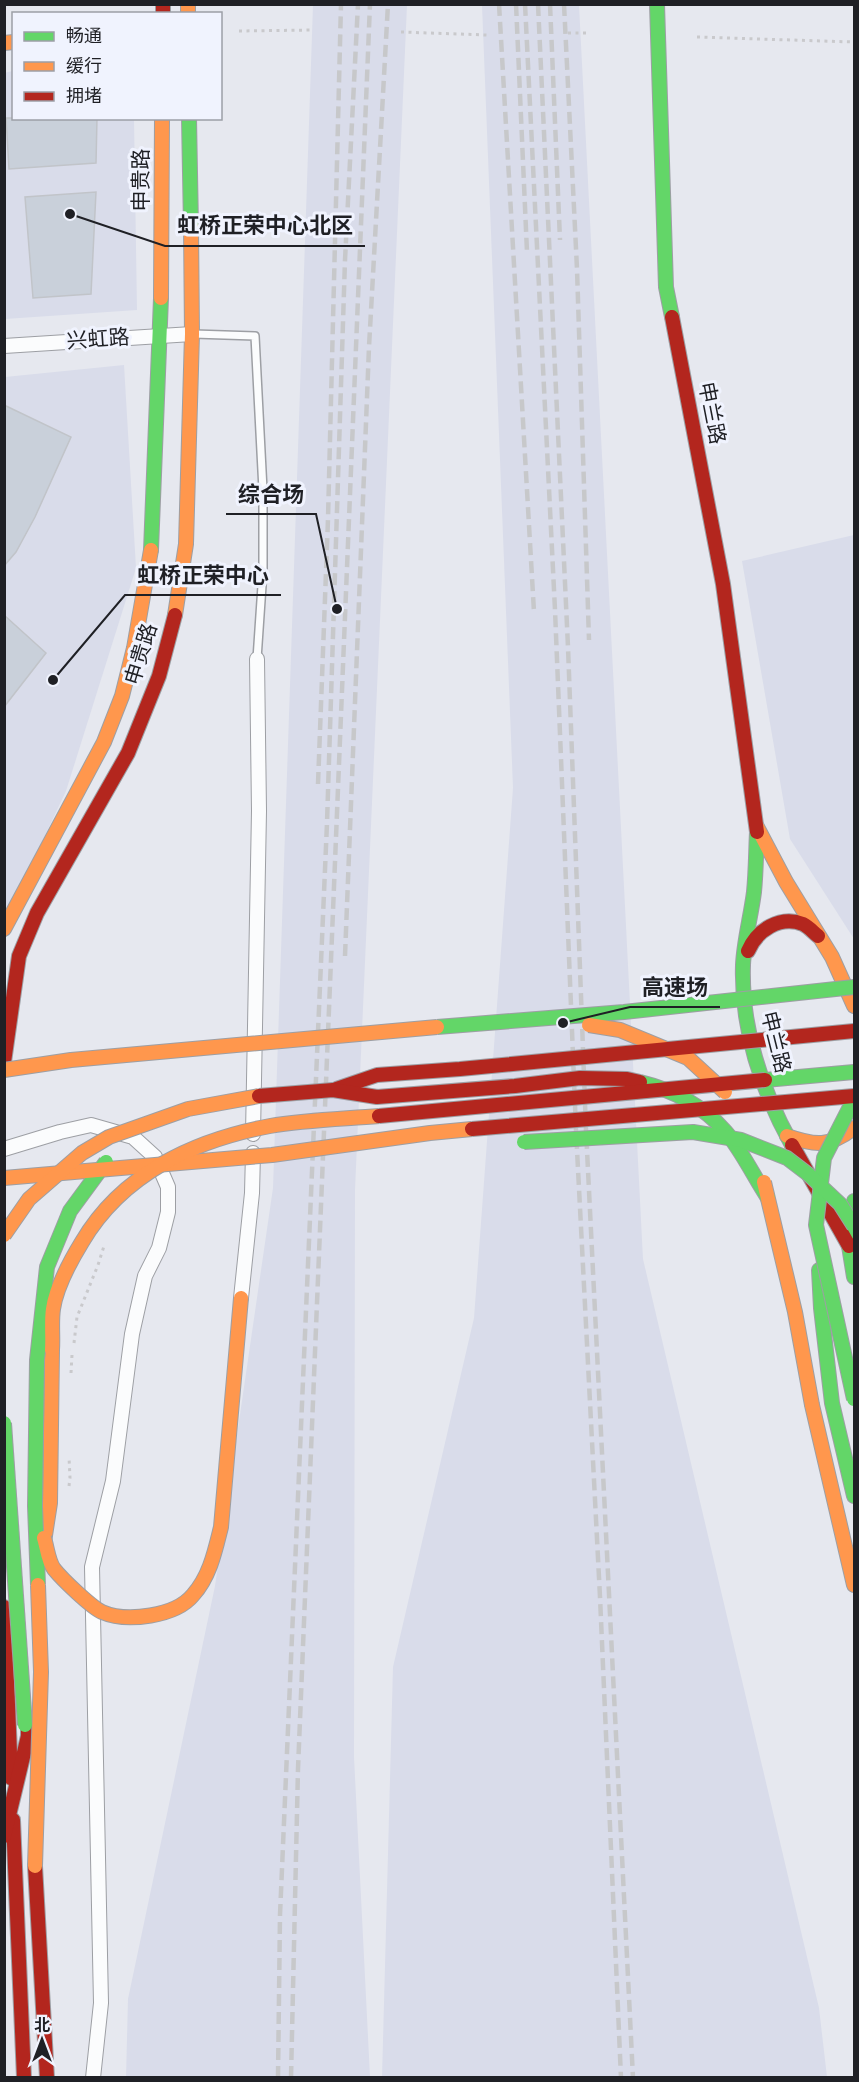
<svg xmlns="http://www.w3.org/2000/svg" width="859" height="2082" viewBox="0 0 859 2082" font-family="'PT Sans','Noto Sans SC',sans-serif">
	<rect width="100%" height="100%" fill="#e6e8ef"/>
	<g fill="#d9dcea">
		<path d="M313,5H407L355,1190L354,1757L370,2077L126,2078L128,1999L215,1586L273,1188Z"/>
		<path d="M482,5H579L643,1259L819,2008L827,2077L382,2078L393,1667L474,1318L513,788Z"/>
		<path d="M13,71L14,118L134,119L137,310L5,319L4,73Z"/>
		<path d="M124,365L136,568L66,791L5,920V377Z"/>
		<path d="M854,535V939L790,839L742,561Z"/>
	</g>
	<g fill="#c9d0da" stroke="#c1c4c9" stroke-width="1.5">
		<path d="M6,118H97L96,163L9,169Z"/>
		<path d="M96,192L91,294L33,298L25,197Z"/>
		<path d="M4,405L71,437L35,517L16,552L4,566Z"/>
		<path d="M4,615L46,653L4,707Z"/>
	</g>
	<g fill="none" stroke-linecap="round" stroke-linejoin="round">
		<defs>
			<path id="lane" d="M194,334L255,336L263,490V571L257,659"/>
			<g id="street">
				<path d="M4,346L192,334"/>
				<path d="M253,1134L259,811L257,659"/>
				<path d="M4,1149L60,1132L91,1125L133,1137L155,1157L168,1187V1212L159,1248L145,1276L132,1334L113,1481L92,1567L101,2003L93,2078"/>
				<path d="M241,1298L252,1193L253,1153"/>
			</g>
			<g id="fast">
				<path d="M657,4L666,287L672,317"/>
				<path d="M189,118L191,227"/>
				<path d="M151,550L161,298"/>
				<path d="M757,832C756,852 756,872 754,892C751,916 744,941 743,965C741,1028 762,1091 792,1145"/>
				<path d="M765,1080L854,1072"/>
				<path d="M854,1201L849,1246L854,1277"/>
				<path d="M819,1270L821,1308L832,1403L854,1496"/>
			</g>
			<g id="slow">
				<path d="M188,4V14"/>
				<path d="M4,43L14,42"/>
				<path d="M161,298L162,118"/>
				<path d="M175,615L186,544L192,334L191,227"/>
				<path d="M757,827L786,882L832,957L854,1006"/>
				<path d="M4,929L104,742L122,696L134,648L151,550"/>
				<path d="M787,1136C816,1146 829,1147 854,1128"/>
				<path d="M812,1405L854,1585"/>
				<path d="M44,1542L50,1503L52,1350"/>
			</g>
			<g id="jam">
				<path d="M163,4V14"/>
				<path d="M672,317L723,584L757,832"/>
				<path d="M748,951C757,930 780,915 803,924C809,927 813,932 818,936"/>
				<path d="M4,1062L19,956L37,913L128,753L159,676L175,615"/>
				<path d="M792,1145L849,1246"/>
				<path d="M4,1607L11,1778"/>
				<path d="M13,1820L24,2078"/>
				<path d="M4,1836L28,1736V1719"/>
				<path d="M35,1866L47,2078"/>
			</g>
		</defs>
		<use href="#lane" stroke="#9d9fa4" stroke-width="10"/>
		<use href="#street" stroke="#9d9fa4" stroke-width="16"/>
		<use href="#fast" stroke="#9d9fa4" stroke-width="16"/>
		<use href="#slow" stroke="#9d9fa4" stroke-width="16"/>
		<use href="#jam" stroke="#9d9fa4" stroke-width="16"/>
		<g stroke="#c9c9cc" stroke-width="3" stroke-dasharray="3 4.5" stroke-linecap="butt">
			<path d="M239,31L312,30"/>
			<path d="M401,32L487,35"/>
			<path d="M568,33H588"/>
			<path d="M697,37L854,42"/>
			<path d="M74,1343L77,1317L98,1265L104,1246"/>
			<path d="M71,1373L72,1355"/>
			<path d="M69,1486L70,1478L69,1457"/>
		</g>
		<use href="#lane" stroke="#fbfcfd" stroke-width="7"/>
		<use href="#street" stroke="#fbfcfd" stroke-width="14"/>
		<use href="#fast" stroke="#63d668" stroke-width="14"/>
		<use href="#slow" stroke="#ff974d" stroke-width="14"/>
		<use href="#jam" stroke="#b3261e" stroke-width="14"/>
		<g stroke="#c7c8ca" stroke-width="4.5" stroke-dasharray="12 6" stroke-linecap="butt">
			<path d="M499,4L534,612"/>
			<path d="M516,4L527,252"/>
			<path d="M525,4L555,610L576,1130L600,1597L621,2078"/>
			<path d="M538,4L568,647L586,1130L633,2078"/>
			<path d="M550,4L560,240"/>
			<path d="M564,4L577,269L589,640"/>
			<path d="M318,784L328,519L341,4"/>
			<path d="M345,956L369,347L388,4"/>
			<path d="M278,2078L280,1915L327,823L345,260L358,4"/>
			<path d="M291,2078L298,1769L370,4"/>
		</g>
		<defs>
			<g id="fast-bridge">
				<path d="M437,1027L624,1012L854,987"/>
				<path d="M640,1082C673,1090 702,1105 725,1131C741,1149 754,1177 768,1198"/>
				<path d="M854,1103L850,1107L824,1158L816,1225L854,1399"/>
				<path d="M524,1142L693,1132L741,1140L787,1158L808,1174L840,1204L854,1226"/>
				<path d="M4,1423L25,1725"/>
				<path d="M38,1585L35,1506L37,1360L47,1267L70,1211L106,1162"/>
			</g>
			<g id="slow-bridge">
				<path d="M589,1025L620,1030L688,1058L725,1092"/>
				<path d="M4,1070L71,1060L437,1027"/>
				<path d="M4,1178L272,1155L430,1133L472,1129"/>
				<path d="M764,1182L795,1312L812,1405"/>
				<path d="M4,1235L29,1199L82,1153L109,1137L188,1109L259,1096"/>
				<path d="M52,1350C53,1337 51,1322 53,1309C56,1288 71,1260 82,1242C122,1174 194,1140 270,1126C305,1120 343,1119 379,1116"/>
				<path d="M44,1538C47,1547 48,1561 54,1569C62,1579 91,1607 102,1612C127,1623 176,1616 193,1595C210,1576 215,1551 221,1527L241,1298"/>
				<path d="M35,1866L41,1672L38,1585"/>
			</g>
			<g id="jam-bridge">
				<path d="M336,1089L377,1075L460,1069L854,1031"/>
				<path d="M259,1096L333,1090L377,1097L515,1086L580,1078L627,1079L640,1082"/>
				<path d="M379,1116L765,1080"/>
				<path d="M472,1129L854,1096"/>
			</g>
		</defs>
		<use href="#fast-bridge" stroke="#9d9fa4" stroke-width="16" stroke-linecap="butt"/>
		<use href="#slow-bridge" stroke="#9d9fa4" stroke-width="16" stroke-linecap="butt"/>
		<use href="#jam-bridge" stroke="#9d9fa4" stroke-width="16" stroke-linecap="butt"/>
		<use href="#fast-bridge" stroke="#63d668" stroke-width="14"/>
		<use href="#slow-bridge" stroke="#ff974d" stroke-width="14"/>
		<use href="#jam-bridge" stroke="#b3261e" stroke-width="14"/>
	</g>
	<g text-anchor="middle" stroke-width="6" stroke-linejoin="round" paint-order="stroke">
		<g font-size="21" fill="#1f2025" stroke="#f0f3fe">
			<text transform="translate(141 180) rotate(-90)" y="7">申贵路</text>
			<text transform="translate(98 339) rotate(-4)" y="7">兴虹路</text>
			<text transform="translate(712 413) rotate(79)" y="7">申兰路</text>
			<text transform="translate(141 654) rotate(-73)" y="7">申贵路</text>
			<text transform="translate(776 1042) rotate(76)" y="7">申兰路</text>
		</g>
	</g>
	<path fill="none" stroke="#1f2025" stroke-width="2" d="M70 214L165 246H365M337 609L316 514H226M53 680L125 595H281M563 1023L630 1007H720"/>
	<g fill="#1f2025" stroke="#f0f3fe" stroke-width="2">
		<circle cx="70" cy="214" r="6"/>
		<circle cx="337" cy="609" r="6"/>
		<circle cx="53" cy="680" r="6"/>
		<circle cx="563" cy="1023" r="6"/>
	</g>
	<g font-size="22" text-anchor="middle" font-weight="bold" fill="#1f2025" stroke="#f0f3fe" stroke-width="6" stroke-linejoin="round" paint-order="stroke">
		<text x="265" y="233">虹桥正荣中心北区</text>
		<text x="271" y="502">综合场</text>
		<text x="203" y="583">虹桥正荣中心</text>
		<text x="675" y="995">高速场</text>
	</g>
	<rect width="859" height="2082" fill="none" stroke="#1f2025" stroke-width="12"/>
	<rect x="12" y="12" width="210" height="108" fill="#f0f3fe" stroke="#9c9fa7" stroke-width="1.5"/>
	<rect x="24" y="32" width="30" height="9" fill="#63d668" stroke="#9c9fa7" stroke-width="1.5"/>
	<text x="66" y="42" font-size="18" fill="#1f2025">畅通</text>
	<rect x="24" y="62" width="30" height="9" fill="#ff974d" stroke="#9c9fa7" stroke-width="1.5"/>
	<text x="66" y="72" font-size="18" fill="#1f2025">缓行</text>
	<rect x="24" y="92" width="30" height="9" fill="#b3261e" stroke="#9c9fa7" stroke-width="1.5"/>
	<text x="66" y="102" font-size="18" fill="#1f2025">拥堵</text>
	<g transform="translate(42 2040)" stroke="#f0f3fe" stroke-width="4.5" paint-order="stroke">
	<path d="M0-4.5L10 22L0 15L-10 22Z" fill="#1f2025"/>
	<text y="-9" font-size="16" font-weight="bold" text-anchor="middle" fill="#1f2025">北</text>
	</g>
</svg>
